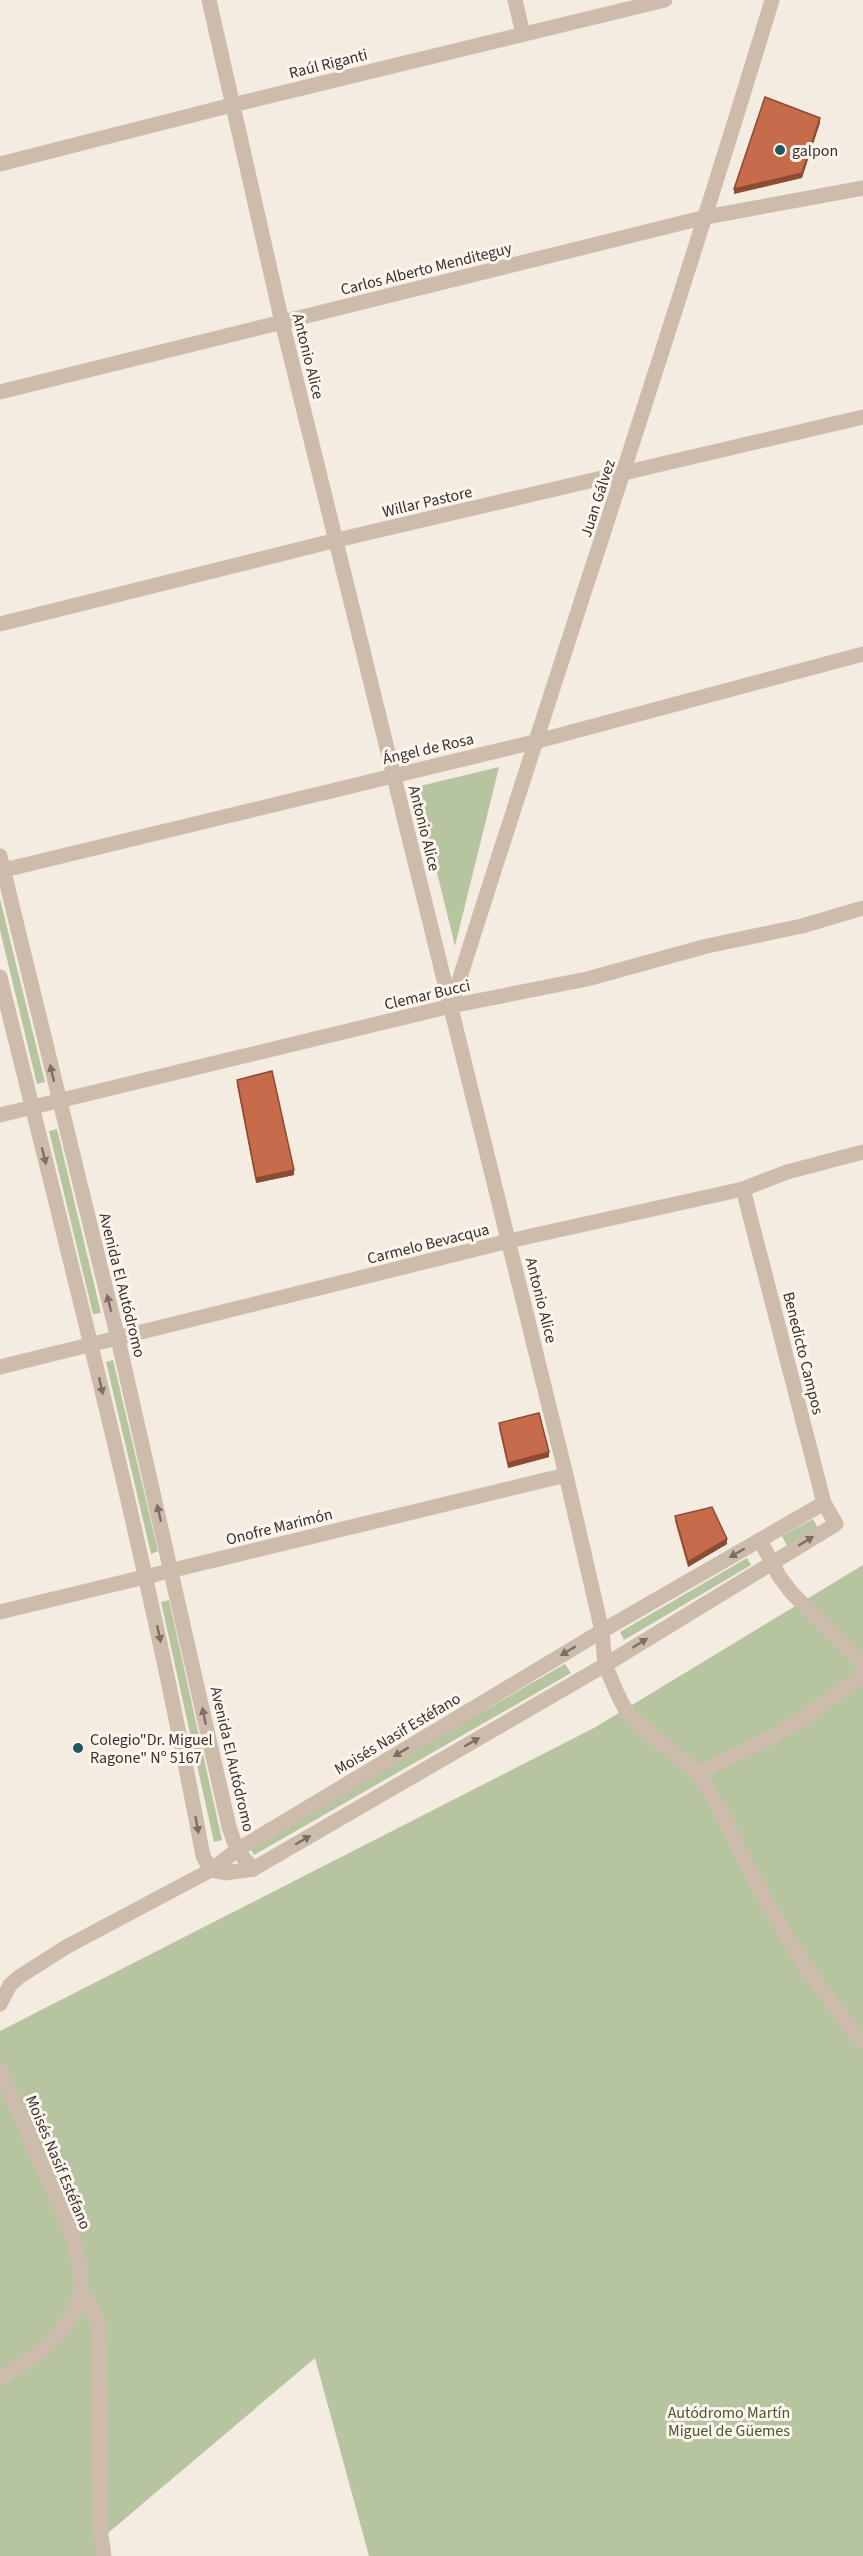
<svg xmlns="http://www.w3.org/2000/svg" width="863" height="2556" viewBox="0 0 863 2556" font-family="'Source Sans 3',sans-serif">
	<rect width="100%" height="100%" fill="#f4ebe1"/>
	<g fill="#b7c4a0">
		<path d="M499,767L455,946L416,787Z"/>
		<path d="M0,899L45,1082L37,1084L0,930Z"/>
		<path d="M57,1129L101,1313L93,1314L49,1131Z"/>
		<path d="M113,1360L158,1551L151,1554L106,1362Z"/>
		<path d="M813,1519L818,1528L787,1546L782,1536Z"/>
		<path d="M747,1558L751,1565L624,1640L620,1632Z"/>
		<path d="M863,1565V2556H369L315,2358L108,2533L110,2556H0V2031L594,1728Z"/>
		<path d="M169,1600L222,1840L214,1842L161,1602Z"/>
		<path d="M565,1664L571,1673L254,1855L249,1846Z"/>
	</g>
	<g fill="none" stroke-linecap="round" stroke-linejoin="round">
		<g stroke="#cdbcac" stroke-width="15">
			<path d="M209,0L282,322L566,1475L602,1631L605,1665L617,1693L627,1713L643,1728L698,1773L768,1739L805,1717L863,1675"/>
			<path d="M515,0L523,34"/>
			<path d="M0,164L232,105L665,0"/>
			<path d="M0,392L706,217L863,188"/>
			<path d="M0,624L337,540L863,417"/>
			<path d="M0,871L534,742L863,654"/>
			<path d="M451,1006C557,670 670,337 772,0"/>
			<path d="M0,1115L451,1006L587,979L707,946L802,926L863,908"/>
			<path d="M0,1367L509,1241L743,1189L787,1172L863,1152"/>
			<path d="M760,1540L779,1576L791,1592L863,1665"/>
			<path d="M0,1612L566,1475"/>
			<path d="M698,1773C721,1805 735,1843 754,1878C785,1938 819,1991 863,2042"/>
			<path d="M253,1869L605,1665L836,1524L824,1503L743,1189"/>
			<path d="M0,2004L10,1985L19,1977L66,1947L211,1870L237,1850L602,1631L824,1503"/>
			<path d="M0,2070L72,2234C76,2252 84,2275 80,2293C73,2332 32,2360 0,2378"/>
			<path d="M81,2292L92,2309L99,2327L100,2529L104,2556"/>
		</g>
		<g stroke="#cdbcac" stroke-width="15">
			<path d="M0,856L118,1339L229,1827L237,1850L253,1869"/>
			<path d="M0,977C72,1269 148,1560 203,1856L211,1870L226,1873L253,1869"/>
		</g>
	</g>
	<g fill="#ab5d40">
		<path d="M237,1080L294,1175L256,1183L237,1085Z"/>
		<path d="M499,1423L549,1457L508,1468L499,1428Z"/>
		<path d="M675,1516L727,1544L688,1567L675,1521Z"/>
	</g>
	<g fill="#8b4c34">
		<path d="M820,118V123L802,178L734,194V189Z"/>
		<path d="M294,1170V1175L256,1183V1178Z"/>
		<path d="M549,1452V1457L508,1468V1463Z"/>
		<path d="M727,1539V1544L688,1567V1562Z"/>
	</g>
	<g fill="#c76c4b" stroke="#8b4c34" stroke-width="1.5">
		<path d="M765,97L820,118L802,173L734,189Z"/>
		<path d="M272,1071L294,1170L256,1178L237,1080Z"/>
		<path d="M539,1413L549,1452L508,1463L499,1423Z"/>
		<path d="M712,1507L727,1539L688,1562L675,1516Z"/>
	</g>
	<defs><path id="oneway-solid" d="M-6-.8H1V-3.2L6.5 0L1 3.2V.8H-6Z" transform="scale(1.5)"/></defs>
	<g fill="#7d6f65">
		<use href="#oneway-solid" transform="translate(52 1073) rotate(-103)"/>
		<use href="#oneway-solid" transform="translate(44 1156) rotate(76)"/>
		<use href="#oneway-solid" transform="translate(109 1303) rotate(-104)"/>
		<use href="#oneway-solid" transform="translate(101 1386) rotate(77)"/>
		<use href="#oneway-solid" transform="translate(159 1513) rotate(-103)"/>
		<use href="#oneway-solid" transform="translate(806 1541) rotate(-31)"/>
		<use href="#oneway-solid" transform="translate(737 1553) rotate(150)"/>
		<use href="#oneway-solid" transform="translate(159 1634) rotate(78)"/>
		<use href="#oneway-solid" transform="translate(640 1643) rotate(-32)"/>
		<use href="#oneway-solid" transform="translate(568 1651) rotate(149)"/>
		<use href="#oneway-solid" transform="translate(204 1716) rotate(-102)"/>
		<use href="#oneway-solid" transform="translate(472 1742) rotate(-30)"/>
		<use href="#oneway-solid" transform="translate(401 1752) rotate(149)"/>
		<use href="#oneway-solid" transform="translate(197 1825) rotate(80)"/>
		<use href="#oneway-solid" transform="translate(303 1840) rotate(-30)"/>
	</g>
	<g fill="#1f585d" stroke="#fbf5ee" stroke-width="2">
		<circle cx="780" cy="150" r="6"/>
		<circle cx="78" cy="1748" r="6"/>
	</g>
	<g text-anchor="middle" stroke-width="6" stroke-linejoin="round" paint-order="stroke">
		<g font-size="16" fill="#3b302b" stroke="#fbf5ee">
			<text transform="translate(328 63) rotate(-14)" y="6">Raúl Riganti</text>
			<text transform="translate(426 268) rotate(-14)" y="6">Carlos Alberto Menditeguy</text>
			<text transform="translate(309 356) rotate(76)" y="6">Antonio Alice</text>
			<text transform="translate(597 498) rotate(-72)" y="6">Juan Gálvez</text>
			<text transform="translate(427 501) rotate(-13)" y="6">Willar Pastore</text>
			<text transform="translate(428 748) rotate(-13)" y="6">Ángel de Rosa</text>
			<text transform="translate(425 828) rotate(76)" y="6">Antonio Alice</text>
			<text transform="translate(427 994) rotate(-13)" y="6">Clemar Bucci</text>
			<text transform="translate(428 1243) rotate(-14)" y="6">Carmelo Bevacqua</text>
			<text transform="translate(123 1285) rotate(76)" y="6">Avenida El Autódromo</text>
			<text transform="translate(542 1300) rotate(76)" y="6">Antonio Alice</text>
			<text transform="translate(804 1353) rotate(76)" y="6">Benedicto Campos</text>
			<text transform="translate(279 1526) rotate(-14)" y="6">Onofre Marimón</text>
			<text transform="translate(397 1733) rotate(-31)" y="6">Moisés Nasif Estéfano</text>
			<text transform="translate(233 1759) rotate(77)" y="6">Avenida El Autódromo</text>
			<text transform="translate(59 2162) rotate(67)" y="6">Moisés Nasif Estéfano</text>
		</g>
		<g font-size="16" fill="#3b302b" stroke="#fbf5ee" text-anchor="start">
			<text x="792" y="156">galpon</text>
			<text x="90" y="1745">Colegio"Dr. Miguel<tspan x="90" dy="18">Ragone" Nº 5167</tspan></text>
		</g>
		<g font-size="16" fill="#495a2e" stroke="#fbf5ee">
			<text x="729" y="2418">Autódromo Martín<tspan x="729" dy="18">Miguel de Güemes</tspan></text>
		</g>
	</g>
</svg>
